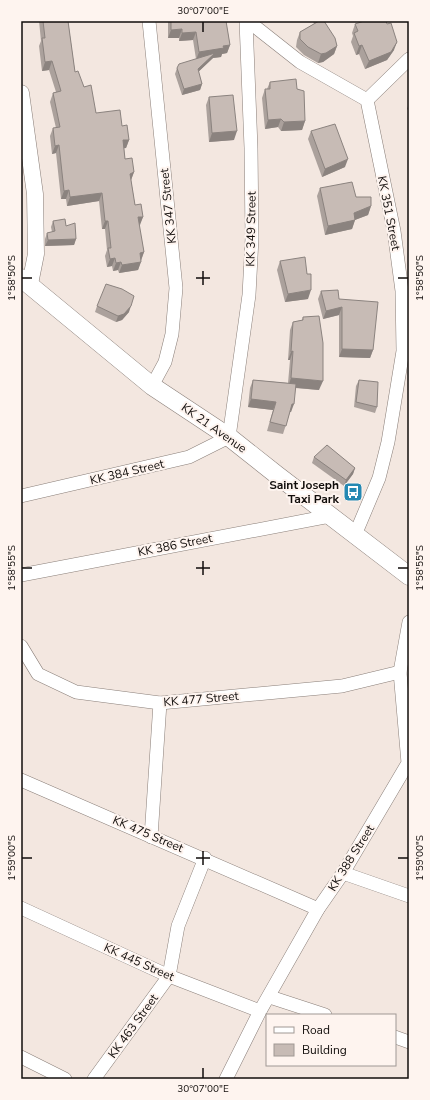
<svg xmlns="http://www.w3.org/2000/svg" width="430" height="1100" viewBox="0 0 430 1100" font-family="'Nunito Sans',sans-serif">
	<rect width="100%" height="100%" fill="#f3e7e0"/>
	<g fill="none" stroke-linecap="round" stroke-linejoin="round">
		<defs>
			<g id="minor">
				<path d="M149,21L176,288L172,334L165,362L152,386"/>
				<path d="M248,21L300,62L367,100L394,231L402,291L403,351L388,442L379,478L355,535"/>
				<path d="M367,100L409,59"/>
				<path d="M21,496L189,457L229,437L249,295L252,238L251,148L246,21"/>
				<path d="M21,575L330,516"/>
				<path d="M21,646L38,674L76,692L160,703L342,686L400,672"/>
				<path d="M21,780L318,909"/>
				<path d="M151,837L160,703"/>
				<path d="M343,873L409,896"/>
				<path d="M21,908L169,976L260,1011"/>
				<path d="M270,997L325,1015"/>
				<path d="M395,1037L409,1042"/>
				<path d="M21,1057L65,1079"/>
				<path d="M94,1079L169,976L178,926L205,858"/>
				<path d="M226,1079L260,1011L318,909L343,873L408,763L400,672L409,622"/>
			</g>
			<path id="tertiary" d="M21,93L35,194L36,254L30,284"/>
			<path id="secondary" d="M21,278L152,386L229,437L277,475L409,576"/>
		</defs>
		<use href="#minor" stroke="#8a7f79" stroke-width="14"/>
		<use href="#tertiary" stroke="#8a7f79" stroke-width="17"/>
		<use href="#secondary" stroke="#8a7f79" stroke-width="19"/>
		<use href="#minor" stroke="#fff" stroke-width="13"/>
		<use href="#tertiary" stroke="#fff" stroke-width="16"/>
		<use href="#secondary" stroke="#fff" stroke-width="18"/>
	</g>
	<g fill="#aba19c">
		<path d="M39,21H68L75,72L84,87L96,113L122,126L129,140L126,148H124L125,159L134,172L131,180L135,205L143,217L139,225L144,252L138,270L119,273L118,270L113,271L112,266L107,267L105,256L107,250L105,229H102L99,201L67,206L66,199H61L56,153L52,154L50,136L53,128H56L50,102L53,93L56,92L49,70L42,71L39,46L41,41Z"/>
		<path d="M168,21H226L230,45L227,53L222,54L221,57L213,58L198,72L202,84L200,90L182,95L175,74L177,68L196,59L193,40L179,41V38H168Z"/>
		<path d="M313,21H324L337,46L334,54L323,62L318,63L304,55L296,47L297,40L300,32L314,24Z"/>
		<path d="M355,24L394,50L387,60L365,69L359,54L356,55L351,42L353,36L352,33Z"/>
		<path d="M270,82L297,89L305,121L302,130L281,131L278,127L265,129L262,98L265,89H267Z"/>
		<path d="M209,97L234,140L209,142L206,105Z"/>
		<path d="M409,103V111L407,109Z"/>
		<path d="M311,131L345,167L322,177L308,139Z"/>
		<path d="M320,188L371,206L368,215L355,220L352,229L325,235L317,196Z"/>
		<path d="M53,221L66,226L76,239L74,245L45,246V239L47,233L52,232L51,227Z"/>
		<path d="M280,261L308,299L285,302L277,270Z"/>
		<path d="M321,291L339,299L373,350L370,358L339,357V315L323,319L318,299Z"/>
		<path d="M97,306L129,312L122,320L116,322L95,312Z"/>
		<path d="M303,317L319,390L295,388L291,412H290L283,434L267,431L273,410L248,407L250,388L253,380L288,383L290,360H288L290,330L293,322L302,320Z"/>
		<path d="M359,380L377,407L375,413L354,407L356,386Z"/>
		<path d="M314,457L355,468L353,474L344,486L312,463Z"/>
	</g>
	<g fill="#8b837f">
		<path d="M182,29L179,38H168L171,30Z"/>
		<path d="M196,32L193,40L179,41L182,33Z"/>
		<path d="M397,42L394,50L387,60L365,69L369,61Z"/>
		<path d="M230,45L227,53L222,54L221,57L213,58L195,75L196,60L199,52L223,46Z"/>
		<path d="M362,45L359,54L356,55L359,46Z"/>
		<path d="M337,46L334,54L323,62L318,63L321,54Z"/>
		<path d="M52,61L49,70L42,71L45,62Z"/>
		<path d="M202,84L200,90L182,95L184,89Z"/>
		<path d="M281,119L278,127L265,129L268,120Z"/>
		<path d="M305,121L302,130L281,131L284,122Z"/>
		<path d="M237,131L234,140L209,142L212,133Z"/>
		<path d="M123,140H129L126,148L120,149Z"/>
		<path d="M59,145L56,153L52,154L55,146Z"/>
		<path d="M348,159L345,167L322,177L325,169Z"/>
		<path d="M134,172L131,180L127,182L130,174Z"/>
		<path d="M69,190L66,199H61L64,191Z"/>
		<path d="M102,193L99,201L67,206L70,197Z"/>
		<path d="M371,206L368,215L352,221L355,220L352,229L325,235L328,226L354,213Z"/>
		<path d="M138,217H143L140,225L135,226Z"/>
		<path d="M105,221H108L105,229H102Z"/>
		<path d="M76,239L74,245L45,246L48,240Z"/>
		<path d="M144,252L141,260L140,253Z"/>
		<path d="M115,258L112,266L107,267L110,259Z"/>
		<path d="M121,262L118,270L113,271L116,263Z"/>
		<path d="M141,262L138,270L119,273L122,265Z"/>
		<path d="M311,290L308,299L285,302L288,294Z"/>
		<path d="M131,306L129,312L122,320L116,322L118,316Z"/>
		<path d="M342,307L339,315L323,319L326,311Z"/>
		<path d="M342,349L373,350L370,358L339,357Z"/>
		<path d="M293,351L290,360H288L291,352Z"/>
		<path d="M291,378L323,381L319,390L288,387Z"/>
		<path d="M251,399L276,402L273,410L248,407Z"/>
		<path d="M292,404H294L291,412H289Z"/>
		<path d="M355,468L353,474L344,486L346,480Z"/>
	</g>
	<g fill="#c7bbb5" stroke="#8b837f">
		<path d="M43,21H68L75,72L78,71L84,87L91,85L96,113L120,110L122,126L127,125L129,140H123L125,159L132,158L134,172L130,174L135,205L141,204L143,217H138L144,252L140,253L141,262L122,265L121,262L116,263L115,258L110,259L108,248H111L108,221H105L102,193L70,197L69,190L64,191L59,145L55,146L53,128L60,127L53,93L61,91L52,61L45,62L42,38H45Z"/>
		<path d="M171,21H226L230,45L223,46L224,48L199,52L196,32L182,33V29L171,30Z"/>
		<path d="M319,21H324L335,38L337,46L326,53L321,54L308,47L300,39V32Z"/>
		<path d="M364,21H386L387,24L391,23L397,42L391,52L369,61L362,45L359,46L354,33L358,31L355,24Z"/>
		<path d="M215,53L198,69L202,84L184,89L177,68L179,64Z"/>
		<path d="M296,79L297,89L304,91L305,121L284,122L281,119L268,120L265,89H270V82Z"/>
		<path d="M233,95L237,131L212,133L209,97Z"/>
		<path d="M335,124L348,159L325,169L311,131Z"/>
		<path d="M352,182L356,197H371V206L354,213L355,220L328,226L320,188Z"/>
		<path d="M65,219L66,226L75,223L76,239L48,240L47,233L55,231L53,221Z"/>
		<path d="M305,257L307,274H311V290L288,294L280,261Z"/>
		<path d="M106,284L122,289L134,296L131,306L124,314L118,316L97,306Z"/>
		<path d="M338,290L339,299L378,302L373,350L342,349V307L326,311L321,291Z"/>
		<path d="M319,316L323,343V381L291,378L293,351L291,352L293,322L303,320V317Z"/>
		<path d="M253,380L296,384L294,404H292L286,426L270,422L276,402L251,399Z"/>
		<path d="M359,380L378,382L377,407L356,402Z"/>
		<path d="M327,445L355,468L346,480L314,457Z"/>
	</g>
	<path fill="none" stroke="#110d0b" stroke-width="1.5" d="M203,22V32M203,271V285M22,278H32M196,278H210M398,278H408M203,561V575M22,568H32M196,568H210M398,568H408M203,851V865M22,858H32M196,858H210M398,858H408M203,1068V1078"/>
	<defs>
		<symbol id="bus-square" viewBox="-11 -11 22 22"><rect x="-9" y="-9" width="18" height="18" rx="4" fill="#2488b2" stroke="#fef4ef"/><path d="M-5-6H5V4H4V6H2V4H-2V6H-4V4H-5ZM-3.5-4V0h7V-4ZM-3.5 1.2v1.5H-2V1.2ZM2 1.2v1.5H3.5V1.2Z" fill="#fff"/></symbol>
	</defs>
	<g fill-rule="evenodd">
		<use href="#bus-square" x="342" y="481" width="22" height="22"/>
	</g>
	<g text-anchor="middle" stroke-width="4" stroke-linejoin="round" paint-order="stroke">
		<g font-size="12" fill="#110d0b" stroke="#fef4ef">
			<text transform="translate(168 206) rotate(-96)" y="4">KK 347 Street</text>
			<text transform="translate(389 213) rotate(79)" y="4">KK 351 Street</text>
			<text transform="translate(251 229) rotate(-89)" y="4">KK 349 Street</text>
			<text transform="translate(214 428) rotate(35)" y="4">KK 21 Avenue</text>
			<text transform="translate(127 472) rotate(-13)" y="4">KK 384 Street</text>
			<text transform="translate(175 545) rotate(-11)" y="4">KK 386 Street</text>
			<text transform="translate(201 699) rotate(-5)" y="4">KK 477 Street</text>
			<text transform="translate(148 834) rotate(23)" y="4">KK 475 Street</text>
			<text transform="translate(351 858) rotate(-58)" y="4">KK 388 Street</text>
			<text transform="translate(139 962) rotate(24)" y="4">KK 445 Street</text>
			<text transform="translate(133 1026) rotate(-54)" y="4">KK 463 Street</text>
		</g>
		<g font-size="12" font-weight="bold" fill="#110d0b" stroke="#fef4ef" text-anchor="end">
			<text x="339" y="489">Saint Joseph<tspan x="339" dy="14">Taxi Park</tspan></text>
		</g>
	</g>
	<rect width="430" height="1100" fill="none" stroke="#fef4ef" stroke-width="44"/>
	<rect x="266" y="1014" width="130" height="52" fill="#fef4ef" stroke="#9f9894"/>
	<rect x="274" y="1027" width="20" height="6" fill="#ffffff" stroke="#9f9894"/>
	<text x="302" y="1034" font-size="12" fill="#110d0b">Road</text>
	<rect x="274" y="1044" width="20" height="12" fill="#c7bbb5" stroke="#9f9894"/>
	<text x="302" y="1054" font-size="12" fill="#110d0b">Building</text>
	<rect x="22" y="22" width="386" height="1056" fill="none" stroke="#110d0b" stroke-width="1.5"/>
	<g font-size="10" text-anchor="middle" fill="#110d0b">
		<text x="203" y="14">30°07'00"E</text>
		<text transform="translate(11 278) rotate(-90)" y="4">1°58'50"S</text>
		<text transform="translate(419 278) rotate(-90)" y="4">1°58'50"S</text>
		<text transform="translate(11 568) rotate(-90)" y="4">1°58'55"S</text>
		<text transform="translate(419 568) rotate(-90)" y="4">1°58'55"S</text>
		<text transform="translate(11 858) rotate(-90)" y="4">1°59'00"S</text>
		<text transform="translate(419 858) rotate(-90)" y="4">1°59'00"S</text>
		<text x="203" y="1092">30°07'00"E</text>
	</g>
</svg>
